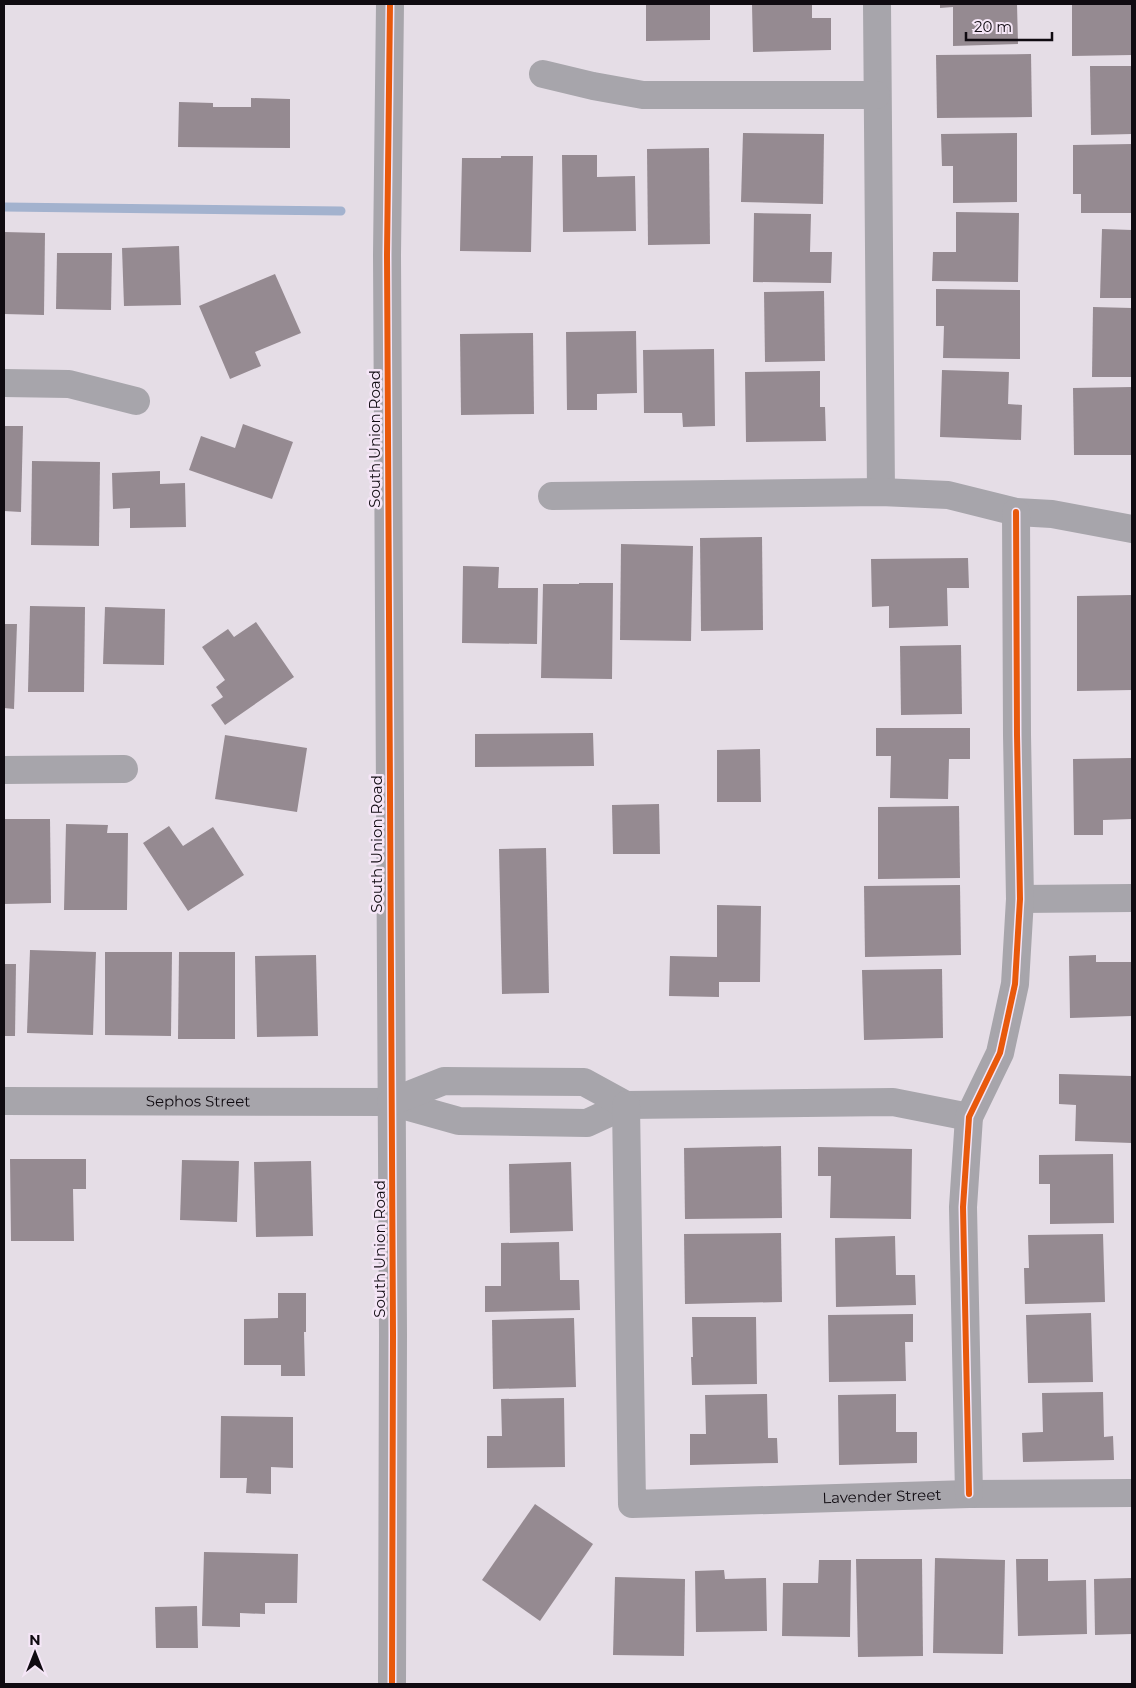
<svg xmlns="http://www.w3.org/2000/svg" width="1136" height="1688" viewBox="0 0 1136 1688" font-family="Montserrat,sans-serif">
	<rect width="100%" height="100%" fill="#e5dde6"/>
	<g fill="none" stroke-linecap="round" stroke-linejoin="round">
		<path stroke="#a3b2ce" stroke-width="9" d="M4,207L341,211"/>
	</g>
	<g fill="#958a91">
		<path d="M646,4H710V40L646,41Z"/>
		<path d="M752,4H812V18H831V50L753,52Z"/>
		<path d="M940,4H1017L1018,44L953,46V7L940,8Z"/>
		<path d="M1072,4H1132V55L1072,56Z"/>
		<path d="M1031,54L1032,117L937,118L936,55Z"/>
		<path d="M1090,66H1132V134L1091,135Z"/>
		<path d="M251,98L290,99V148L178,147L179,102L213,103V107H251Z"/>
		<path d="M743,133L824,134L823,204L741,202Z"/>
		<path d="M1017,133V202L953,203V166H942L941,134Z"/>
		<path d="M1132,144V213H1081V194H1073V145Z"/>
		<path d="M709,148L710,244L648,245L647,149Z"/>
		<path d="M562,155H597V177L635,176L636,231L563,232Z"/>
		<path d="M501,156H533L531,252L460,251L462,158H501Z"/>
		<path d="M956,212L1019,213L1018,282L932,281L933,252H956Z"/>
		<path d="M754,213L811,214L810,252H832L831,283L753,282Z"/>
		<path d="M1102,229L1132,230V298H1100Z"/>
		<path d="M4,232L45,233L44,315L4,314Z"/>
		<path d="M179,246L181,305L124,306L122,248Z"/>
		<path d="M57,253H112L111,310L56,309Z"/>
		<path d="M275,274L301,333L255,352L261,366L230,379L199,306Z"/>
		<path d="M936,289L1020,290V359L943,358L944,326H936Z"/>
		<path d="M824,291L825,361L765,362L764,292Z"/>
		<path d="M1093,307L1132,308V377H1092Z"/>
		<path d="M636,331L637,393L597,394V410H567L566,332Z"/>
		<path d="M533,333L534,414L461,415L460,334Z"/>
		<path d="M714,349L715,426L683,427L682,413H644L643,350Z"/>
		<path d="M942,370L1009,372L1008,404L1022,405L1021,440L940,437Z"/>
		<path d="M820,371V407H825L826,441L746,442L745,372Z"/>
		<path d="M1132,387V455H1074L1073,388Z"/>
		<path d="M243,424L293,442L272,499L189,470L201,436L235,448Z"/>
		<path d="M4,426H23L21,512L4,511Z"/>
		<path d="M32,461L100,462L99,546L31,545Z"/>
		<path d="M160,471V484L185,483L186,527L130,528V508L113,509L112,473Z"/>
		<path d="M762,537L763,630L701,631L700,538Z"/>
		<path d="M621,544L693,546L691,641L620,640Z"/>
		<path d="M968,558L969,588H947L948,626L889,628V606L872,607L871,559Z"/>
		<path d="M463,566L499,567L498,588H538L537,644L462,643Z"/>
		<path d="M579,583H613L612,679L541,678L543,584H579Z"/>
		<path d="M1132,595V690L1077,691V596Z"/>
		<path d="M30,606L85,607L84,692H28Z"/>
		<path d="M105,607L165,609L164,665L103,664Z"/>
		<path d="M256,622L294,677L225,725L211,705L223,697L216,687L225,680L202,647L228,629L234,637Z"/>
		<path d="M4,624H17L14,709L4,708Z"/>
		<path d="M961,645L962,714L901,715L900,646Z"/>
		<path d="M876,728H970V759H949L948,799L890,798L891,756H876Z"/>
		<path d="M593,733L594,766L475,767V734Z"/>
		<path d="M225,735L307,748L297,812L215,799Z"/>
		<path d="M760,749L761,802H717V750Z"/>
		<path d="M1132,758V819L1103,820V835H1074L1073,759Z"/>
		<path d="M659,804L660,854H613L612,805Z"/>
		<path d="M959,806L960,878L878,879V807Z"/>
		<path d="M4,819H50L51,903L4,904Z"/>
		<path d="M66,824L108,825L107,833H128L127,910H64Z"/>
		<path d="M169,826L183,846L213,827L244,875L188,911L143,843Z"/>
		<path d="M546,848L549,993L502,994L499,849Z"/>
		<path d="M960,885L961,955L865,957L864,886Z"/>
		<path d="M717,905L761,906L760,982H719V997L669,996L670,956L717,957Z"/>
		<path d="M30,950L96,952L93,1035L27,1033Z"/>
		<path d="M105,952H172L171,1036L105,1035Z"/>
		<path d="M179,952H235V1039H178Z"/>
		<path d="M316,955L318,1036L257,1037L255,956Z"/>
		<path d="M1096,955V962H1132V1016L1070,1018L1069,956Z"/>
		<path d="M4,964H16L15,1036H4Z"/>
		<path d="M942,969L943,1038L864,1040L862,970Z"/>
		<path d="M1059,1074L1132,1076V1143L1075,1141L1076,1105L1059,1104Z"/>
		<path d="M781,1146L782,1218L685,1219L684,1148Z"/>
		<path d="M818,1147L912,1149L911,1219L830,1218L831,1176H818Z"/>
		<path d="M1113,1154L1114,1223L1050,1224V1184H1039V1155Z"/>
		<path d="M10,1159H86V1189H73L74,1241H11Z"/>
		<path d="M182,1160L239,1161L237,1222L180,1220Z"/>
		<path d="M311,1161L313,1236L256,1237L254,1162Z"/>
		<path d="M571,1162L573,1231L510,1233L509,1164Z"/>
		<path d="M781,1233L782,1302L685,1304L684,1234Z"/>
		<path d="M1103,1234L1105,1302L1025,1304L1024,1268H1029L1028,1235Z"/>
		<path d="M895,1236L896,1275H915L916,1305L836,1307L835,1238Z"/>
		<path d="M559,1242L560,1280H579L580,1310L485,1312V1286H501V1243Z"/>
		<path d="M278,1293H306V1332H304L305,1376H281V1365H244V1319L278,1318Z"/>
		<path d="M1091,1313L1093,1382L1028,1383L1026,1315Z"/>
		<path d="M913,1314V1342H905L906,1381L829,1382L828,1315Z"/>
		<path d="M692,1317H756L757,1384L692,1385L691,1357H693Z"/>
		<path d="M574,1318L576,1387L493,1389L492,1320Z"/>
		<path d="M1103,1392L1104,1437L1113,1436L1114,1460L1023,1462L1022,1433L1043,1432L1042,1393Z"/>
		<path d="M767,1394L768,1438H777L778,1463L690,1465V1434H706L705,1395Z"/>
		<path d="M896,1394V1432H917V1463L839,1465L838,1395Z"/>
		<path d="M564,1398L565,1467L487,1468V1436H502L501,1399Z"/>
		<path d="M221,1416L293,1417V1468L271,1467V1494L246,1493L247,1478H220Z"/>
		<path d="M535,1504L593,1544L540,1621L482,1580Z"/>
		<path d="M204,1552L298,1554L297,1603H265V1614L240,1613V1627L202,1626Z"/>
		<path d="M935,1558L1005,1560L1003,1654L933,1653Z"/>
		<path d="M856,1559H922L923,1656L858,1657Z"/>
		<path d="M1016,1559H1048V1581L1086,1580L1087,1634L1018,1636Z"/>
		<path d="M819,1560H851L850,1637L782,1636L783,1583H818Z"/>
		<path d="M724,1570L725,1579L766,1578L767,1631L696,1632L695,1571Z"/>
		<path d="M615,1577L685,1579L684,1656L613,1655Z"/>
		<path d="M1132,1578V1634L1095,1635L1094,1579Z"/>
		<path d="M197,1606L198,1648H156L155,1607Z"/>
	</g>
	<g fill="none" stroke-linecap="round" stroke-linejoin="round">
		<g stroke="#a7a5ab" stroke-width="28">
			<path d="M390,4L387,255L393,1335L392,1684"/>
			<path d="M877,4L881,492"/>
			<path d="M543,74L593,86L643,95H876"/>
			<path d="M4,383L69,384L136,401"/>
			<path d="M552,496L881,492L948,495L1016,512L1052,514L1132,529"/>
			<path d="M4,770L124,769"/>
			<path d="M1020,899L1132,898"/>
			<path id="s1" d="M4,1101L391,1102L459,1121L587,1123L626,1105L893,1102L969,1117"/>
			<path d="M391,1102L444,1081L584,1082L626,1105"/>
			<path id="s2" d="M626,1105L632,1504L969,1494L1132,1493"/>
			<path d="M969,1494L963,1207L969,1117L1000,1053L1015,984L1020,899L1017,735L1016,512"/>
		</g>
		<defs>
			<g id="cycleway">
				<path d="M390,4L387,255L393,1335L392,1684"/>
				<path d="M969,1494L963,1207L969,1117L1000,1053L1015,984L1020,899L1017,735L1016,512"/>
			</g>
		</defs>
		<use href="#cycleway" stroke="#f5e6f7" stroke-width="9"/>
		<use href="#cycleway" stroke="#e8590c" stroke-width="6"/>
	</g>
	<g text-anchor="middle" stroke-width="5" stroke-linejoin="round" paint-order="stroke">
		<g font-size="15" fill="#100b11" stroke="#f5e6f7">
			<text transform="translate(375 439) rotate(-90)" y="5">South Union Road</text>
			<text transform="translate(377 844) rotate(-90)" y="5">South Union Road</text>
			<text dy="5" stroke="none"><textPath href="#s1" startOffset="194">Sephos Street</textPath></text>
			<text transform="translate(380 1249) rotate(-90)" y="5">South Union Road</text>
			<text dy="5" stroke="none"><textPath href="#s2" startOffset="649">Lavender Street</textPath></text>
		</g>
	</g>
	<rect width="1136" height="1688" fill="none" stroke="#100b11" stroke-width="10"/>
	<g transform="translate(35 1653)" stroke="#f5e6f7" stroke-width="4" paint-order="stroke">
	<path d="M0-4L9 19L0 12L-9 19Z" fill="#100b11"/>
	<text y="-8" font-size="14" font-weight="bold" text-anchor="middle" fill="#100b11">N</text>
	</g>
	<path d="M966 32v8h86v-8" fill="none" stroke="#100b11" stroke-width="2.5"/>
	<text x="974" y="32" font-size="15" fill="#100b11" stroke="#f5e6f7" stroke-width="4" paint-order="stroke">20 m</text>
</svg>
